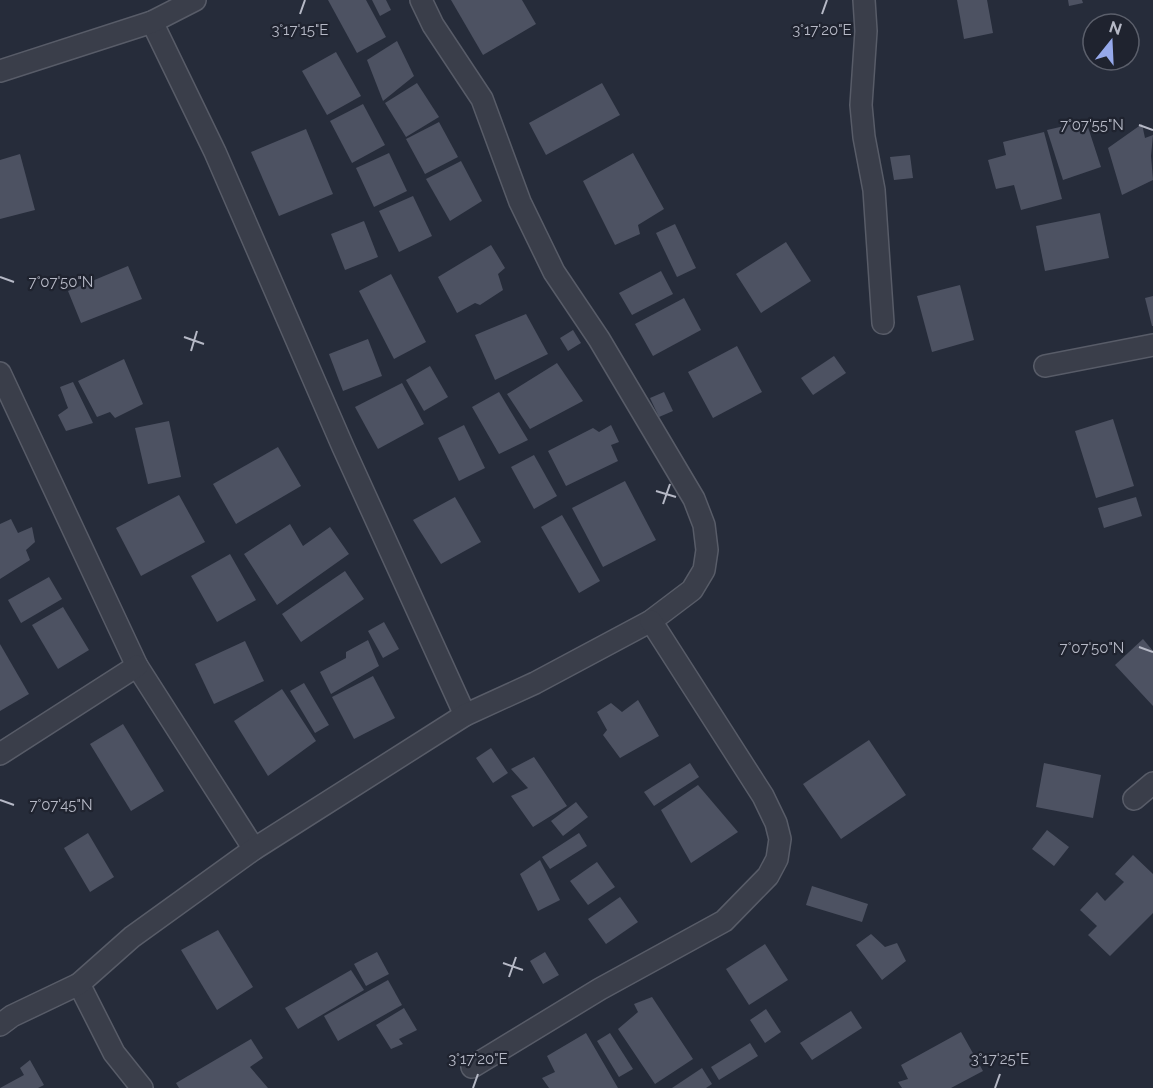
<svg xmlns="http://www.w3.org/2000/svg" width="1153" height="1088" viewBox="0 0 1153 1088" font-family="Raleway,sans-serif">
	<rect width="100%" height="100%" fill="#262c3a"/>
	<g fill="#4d5262">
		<path d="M328,0H366L386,37L357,53Z"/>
		<path d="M372,0H386L391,10L380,16Z"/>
		<path d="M451,0H522L536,24L483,55Z"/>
		<path d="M957,0H987L993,33L964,39Z"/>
		<path d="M1068,0H1082L1083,3L1069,6Z"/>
		<path d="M397,41L414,76L383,101L367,60Z"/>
		<path d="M336,52L361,96L327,115L302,71Z"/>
		<path d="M417,83L439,117L406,137L385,103Z"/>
		<path d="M602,83L620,115L546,155L529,123Z"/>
		<path d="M363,104L385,145L352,163L330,121Z"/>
		<path d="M1086,121L1101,167L1063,180L1047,130Z"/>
		<path d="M439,122L458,157L425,174L406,139Z"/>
		<path d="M1142,124L1145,138L1153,135L1151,156L1153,180L1122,195L1108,148Z"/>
		<path d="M306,129L333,194L279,216L251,152Z"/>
		<path d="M1044,132L1062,199L1021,210L1014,185L996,189L988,160L1006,155L1003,142Z"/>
		<path d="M389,153L407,191L374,207L356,168Z"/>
		<path d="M633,153L664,209L638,225L640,234L615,245L583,181Z"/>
		<path d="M20,154L35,210L0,219V160Z"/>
		<path d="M910,155L913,178L894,180L890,157Z"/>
		<path d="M461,161L482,201L450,221L426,179Z"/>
		<path d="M413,196L432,236L399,252L379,211Z"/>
		<path d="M1100,213L1109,258L1045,271L1036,226Z"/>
		<path d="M364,221L378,257L345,270L331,234Z"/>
		<path d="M675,224L696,268L677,277L656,233Z"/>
		<path d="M786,242L811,281L761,313L736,274Z"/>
		<path d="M491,245L505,268L498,274L503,290L480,305L475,303L457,313L438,277Z"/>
		<path d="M128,266L142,299L81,323L68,291Z"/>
		<path d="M661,271L673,294L632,315L619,293Z"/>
		<path d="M391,274L426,342L394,359L359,291Z"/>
		<path d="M960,285L974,340L932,352L917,296Z"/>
		<path d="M1153,296V326H1152L1145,298Z"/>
		<path d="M684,298L701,330L653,356L635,324Z"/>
		<path d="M526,314L548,354L495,380L475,335Z"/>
		<path d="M573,330L581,343L568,351L560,338Z"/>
		<path d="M368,339L382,376L343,391L329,354Z"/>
		<path d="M737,346L762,392L713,418L688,372Z"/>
		<path d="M834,356L846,373L813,395L801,378Z"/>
		<path d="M124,359L143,404L115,418L110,412L97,417L78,381Z"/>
		<path d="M557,363L583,401L530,429L507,394Z"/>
		<path d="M430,366L448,397L424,411L406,380Z"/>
		<path d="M73,382L93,423L66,431L58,415L68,408L60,387Z"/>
		<path d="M402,383L424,424L378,449L355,407Z"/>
		<path d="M499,392L528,440L499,454L472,407Z"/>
		<path d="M664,392L673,411L659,417L650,398Z"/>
		<path d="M1113,419L1134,486L1096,498L1075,431Z"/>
		<path d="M169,421L181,477L148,484L135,428Z"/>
		<path d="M464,425L485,468L459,481L438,438Z"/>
		<path d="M611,425L619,442L611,445L618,461L566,486L548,451L593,428L599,432Z"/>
		<path d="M278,447L301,486L236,524L213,484Z"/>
		<path d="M534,455L557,496L534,509L511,467Z"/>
		<path d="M625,481L656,540L603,567L572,508Z"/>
		<path d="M179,495L205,542L141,576L116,528Z"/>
		<path d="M455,497L481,542L441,564L413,520Z"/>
		<path d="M1136,497L1142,516L1104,528L1098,508Z"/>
		<path d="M562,515L600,581L579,593L541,527Z"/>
		<path d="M11,519L18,533L32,527L35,542L26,550L30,560L0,579V524Z"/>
		<path d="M290,524L303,546L330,527L349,554L277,605L244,554Z"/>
		<path d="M230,554L256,600L217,622L191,576Z"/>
		<path d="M345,571L364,599L301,642L282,614Z"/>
		<path d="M49,577L62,599L21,623L8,600Z"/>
		<path d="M63,607L89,650L58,669L32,625Z"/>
		<path d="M384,622L399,649L383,658L368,631Z"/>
		<path d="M1143,639L1153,651V706L1115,665Z"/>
		<path d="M368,640L379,666L331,694L320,672L346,658V652Z"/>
		<path d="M245,641L264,681L214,704L195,664Z"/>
		<path d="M0,644L29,694L0,711Z"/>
		<path d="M373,676L395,718L354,739L332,697Z"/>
		<path d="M304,683L329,725L315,733L290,691Z"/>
		<path d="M282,689L316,741L268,776L234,721Z"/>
		<path d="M638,700L659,736L620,758L603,735L607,730L597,712L611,703L622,712Z"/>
		<path d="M123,724L164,791L131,811L90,744Z"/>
		<path d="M869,740L906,795L841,839L803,784Z"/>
		<path d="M491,748L508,773L493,783L476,758Z"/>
		<path d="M534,757L567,806L533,827L511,796L528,788L511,769Z"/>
		<path d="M690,763L699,777L654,806L644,792Z"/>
		<path d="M1044,763L1101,775L1093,818L1036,807Z"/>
		<path d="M698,785L738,832L691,863L661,810Z"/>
		<path d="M576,802L588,817L563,836L551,821Z"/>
		<path d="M1047,830L1069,847L1054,866L1032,849Z"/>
		<path d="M88,833L114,877L90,892L64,848Z"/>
		<path d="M579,833L587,846L550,869L542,857Z"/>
		<path d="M1133,855L1153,874V913L1110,956L1088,935L1097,926L1080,910L1097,892L1105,901L1124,882L1115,874Z"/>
		<path d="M540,860L560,900L538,911L520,874Z"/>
		<path d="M597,862L615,887L588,905L570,881Z"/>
		<path d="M812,886L868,904L862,922L806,905Z"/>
		<path d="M620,897L638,922L606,944L588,919Z"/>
		<path d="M218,930L253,987L217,1010L181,950Z"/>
		<path d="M871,934L885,947L897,943L906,961L882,980L856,945Z"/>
		<path d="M765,944L788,980L749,1005L726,969Z"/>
		<path d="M377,952L389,974L366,986L354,964Z"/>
		<path d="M545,952L559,975L543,984L530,961Z"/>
		<path d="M351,970L364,990L298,1029L285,1008Z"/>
		<path d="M388,980L402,1005L338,1041L324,1016Z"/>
		<path d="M652,997L693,1059L655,1084L618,1029L638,1012L634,1004Z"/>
		<path d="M404,1008L417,1030L399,1039L403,1044L391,1049L376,1025Z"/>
		<path d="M766,1009L781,1032L765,1043L750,1020Z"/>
		<path d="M851,1011L862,1028L812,1060L800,1043Z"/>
		<path d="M961,1032L983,1071L951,1088H902L898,1082L908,1079L901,1065Z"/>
		<path d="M586,1033L618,1088H549L542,1078L555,1072L547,1056Z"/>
		<path d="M610,1033L633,1069L619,1077L597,1041Z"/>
		<path d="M251,1039L263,1058L250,1067L268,1088H179L176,1083Z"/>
		<path d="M750,1043L758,1056L719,1080L711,1067Z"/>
		<path d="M30,1060L44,1085L38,1088H0L24,1075L20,1068Z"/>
		<path d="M702,1068L712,1084L706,1088H672Z"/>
	</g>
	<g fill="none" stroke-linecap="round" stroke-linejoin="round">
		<defs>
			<g id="minor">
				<path d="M864,0L866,31L861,105L864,137L874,190L883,323"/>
				<path d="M152,22L215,152L343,447L465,715"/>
				<path d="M0,71L152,22L195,0"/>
				<path d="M1045,366L1153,345"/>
				<path d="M0,373L137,666L254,849"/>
				<path d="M0,754L137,666"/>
				<path d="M1134,799L1153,783"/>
				<path d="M79,984L114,1053L142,1088"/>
				<path d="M0,1025L12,1016L79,984L132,937L254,849L465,715L535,683L651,621L692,590L704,570L707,550L704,525L694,499L599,339L554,272L520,202L482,99L433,25L421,0"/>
				<path d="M472,1067L600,989L724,921L768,876L777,859L780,839L776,823L763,796L651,621"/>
			</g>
		</defs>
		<use href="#minor" stroke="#585c68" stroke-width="24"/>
		<use href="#minor" stroke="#3a3e4a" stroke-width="21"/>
	</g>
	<path fill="none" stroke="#b6b9c6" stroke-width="2" d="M300,14L305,0M822,14L827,0M1139,125L1153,130M0,277L14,282M184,337L204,344M191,351L197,331M656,491L676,497M663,504L670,484M1139,647L1153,652M0,800L14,805M503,963L523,970M509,977L516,957M473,1088L478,1074M995,1088L1000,1074"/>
	<g font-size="15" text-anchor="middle" fill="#b6b9c6" stroke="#1f232f" stroke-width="4.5" stroke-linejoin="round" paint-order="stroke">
		<text x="300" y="35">3°17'15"E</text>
		<text x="822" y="35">3°17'20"E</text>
		<text x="1092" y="130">7°07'55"N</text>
		<text x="61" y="287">7°07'50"N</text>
		<text x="1092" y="653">7°07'50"N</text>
		<text x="61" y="810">7°07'45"N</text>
		<text x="478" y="1064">3°17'20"E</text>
		<text x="1000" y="1064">3°17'25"E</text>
	</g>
	<g transform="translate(1111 42) rotate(18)"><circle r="28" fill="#1f232f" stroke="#5b5f6b" stroke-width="1.5"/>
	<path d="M0-4.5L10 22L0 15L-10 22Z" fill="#96a9eb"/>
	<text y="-9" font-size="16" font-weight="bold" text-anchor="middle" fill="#b6b9c6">N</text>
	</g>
</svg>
